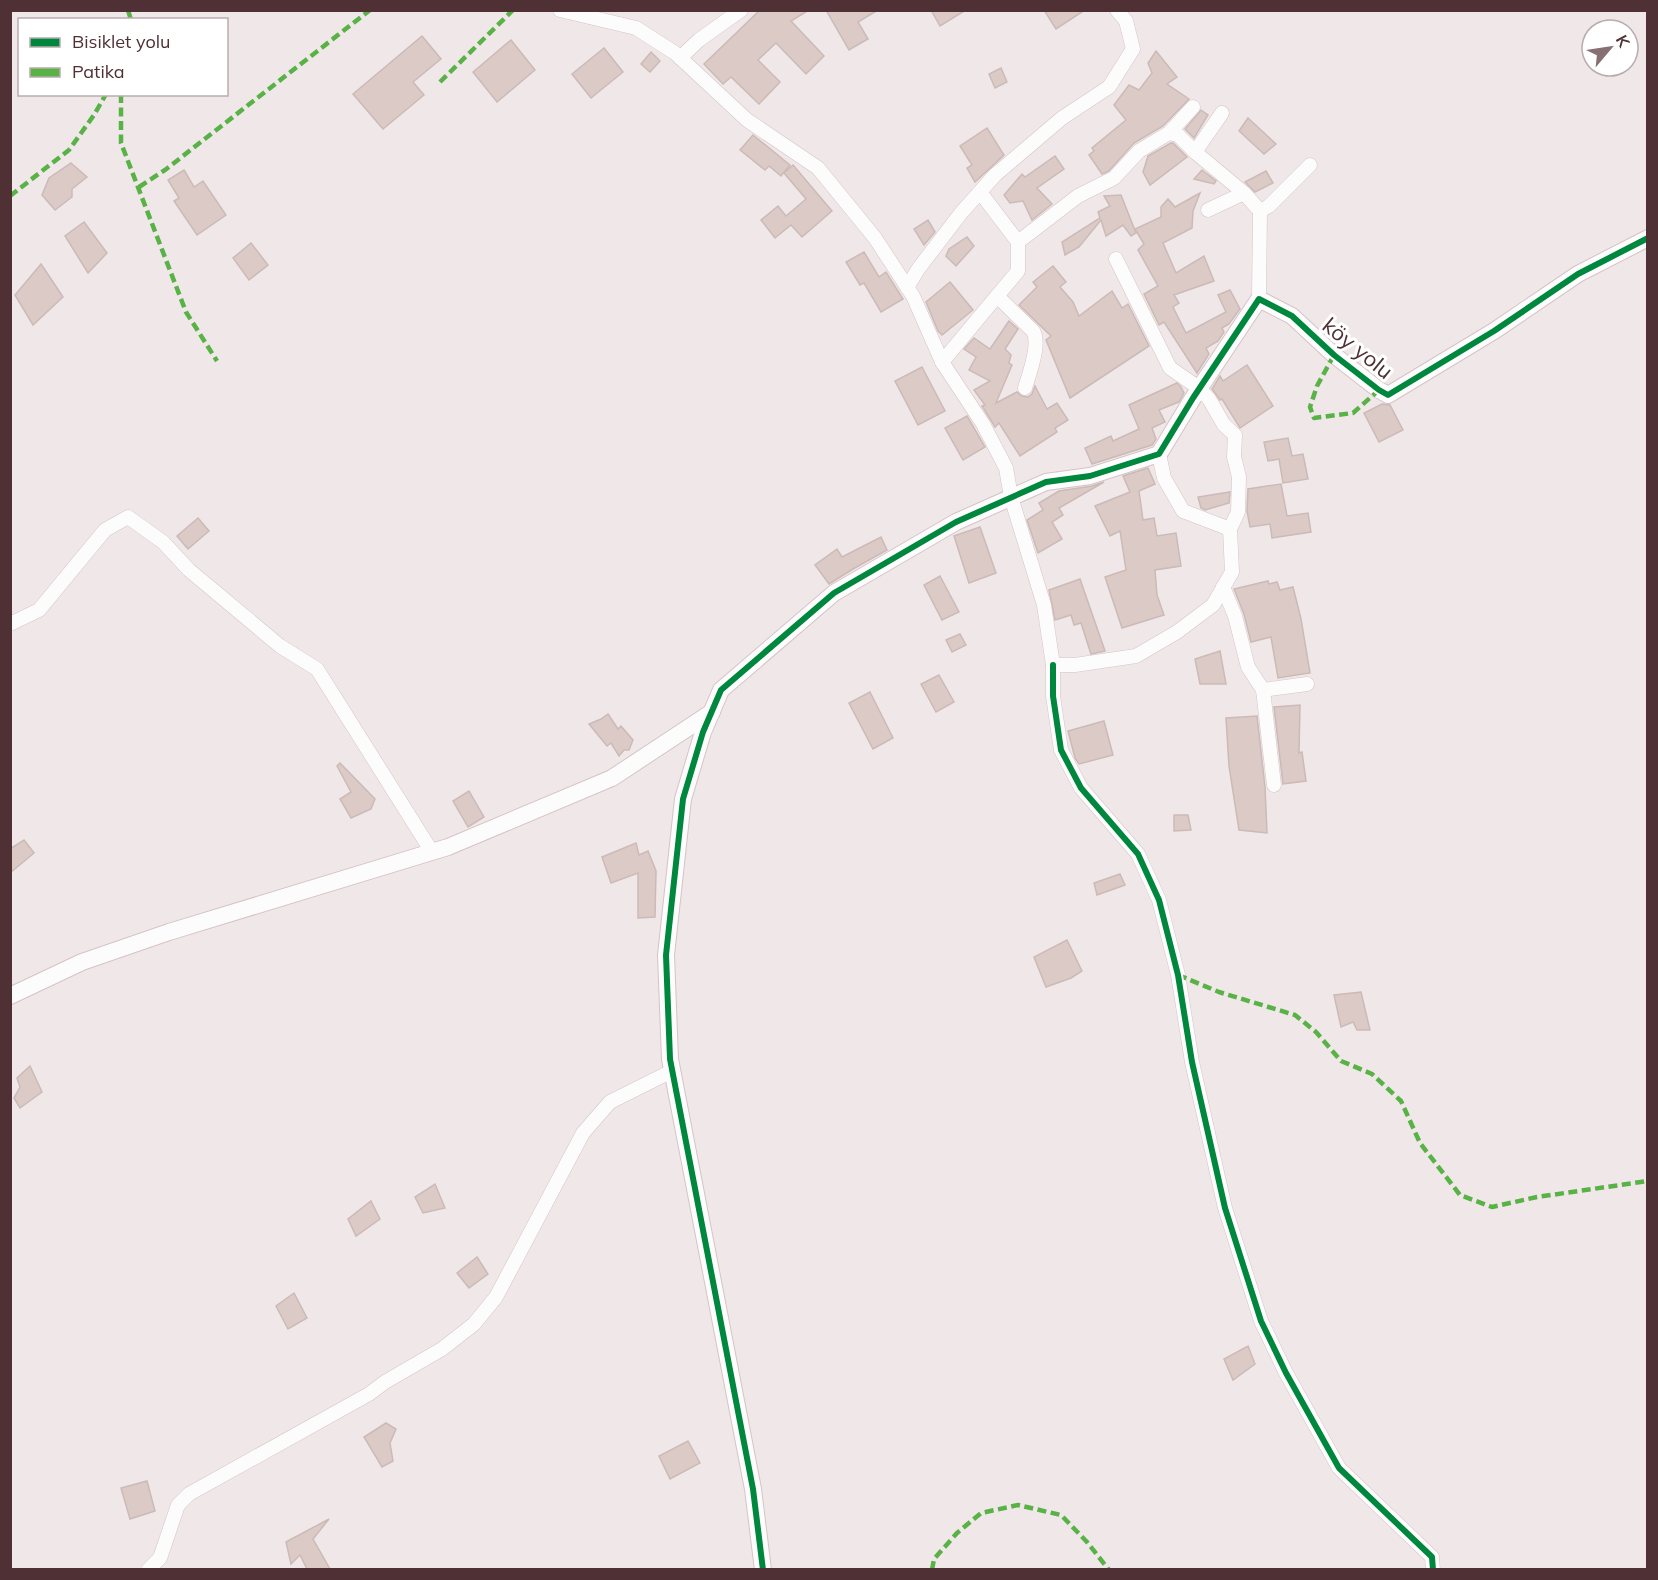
<svg xmlns="http://www.w3.org/2000/svg" width="1658" height="1580" viewBox="0 0 1658 1580" font-family="Mulish,sans-serif">
	<rect width="100%" height="100%" fill="#f0e8e8"/>
	<g fill="#dbcac6" stroke="#cbbab7" stroke-width="1.5">
		<path d="M760,10H809L791,21L824,56L806,74L776,43L758,60L780,82L759,104L731,77L723,84L704,64Z"/>
		<path d="M826,10H878L858,22L868,39L849,50Z"/>
		<path d="M931,10H966L940,26Z"/>
		<path d="M1044,10H1085L1056,29Z"/>
		<path d="M422,36L441,59L413,82L424,95L383,129L353,94Z"/>
		<path d="M511,40L535,70L497,102L473,72Z"/>
		<path d="M604,48L623,72L591,98L572,74Z"/>
		<path d="M1156,51L1177,77L1167,84L1189,99L1163,126L1134,143L1109,171L1102,174L1089,155L1094,151L1092,148L1126,120L1114,105L1129,85L1139,90L1152,73L1148,63Z"/>
		<path d="M651,52L660,61L650,72L641,64Z"/>
		<path d="M1001,68L1007,82L995,88L989,74Z"/>
		<path d="M1201,110L1208,115L1194,138L1185,129Z"/>
		<path d="M1248,118L1276,144L1264,154L1239,131Z"/>
		<path d="M987,128L1004,155L975,182L967,168L972,165L960,146Z"/>
		<path d="M753,135L790,165L781,176L769,166L765,170L740,150Z"/>
		<path d="M1171,143H1173L1187,157L1150,185L1143,172L1148,156Z"/>
		<path d="M1055,156L1064,169L1037,188L1052,204L1032,220L1023,201L1010,203L1004,195L1022,174L1025,177Z"/>
		<path d="M71,163L87,177L72,189V197L55,210L42,195L49,178Z"/>
		<path d="M793,165L832,211L802,237L791,225L775,238L761,220L778,206L786,216L806,199L784,173Z"/>
		<path d="M184,170L194,187L203,181L226,215L197,235L174,201L179,198L168,180Z"/>
		<path d="M1202,170L1216,181L1214,184L1194,179Z"/>
		<path d="M1266,171L1273,183L1255,192L1245,182Z"/>
		<path d="M1200,193L1193,211L1192,228L1163,243L1176,273L1204,256L1214,281L1174,295L1179,303L1173,307L1186,333L1226,312L1218,295L1230,290L1240,309L1229,324L1222,328L1224,332L1218,341L1206,348L1209,354L1197,373L1164,322L1159,325L1144,294L1158,286L1138,250L1144,244L1135,229L1161,217V207L1168,199L1175,207Z"/>
		<path d="M1121,195L1136,233L1131,236L1123,225L1106,236L1101,220L1079,247L1065,255L1062,242L1100,218L1098,212L1110,206L1104,196Z"/>
		<path d="M928,220L935,232L924,245L914,229Z"/>
		<path d="M84,222L107,253L88,273L65,236Z"/>
		<path d="M967,237L974,246L956,266L946,256L949,249Z"/>
		<path d="M251,243L268,265L249,280L233,258Z"/>
		<path d="M864,252L879,277L886,272L903,299L881,312L864,283L860,285L846,262Z"/>
		<path d="M41,264L63,297L33,325L15,295Z"/>
		<path d="M1053,266L1066,282L1060,287L1073,302L1079,316L1112,291L1122,308L1128,304L1149,346L1070,398L1046,340L1051,336L1019,305L1037,287L1033,282Z"/>
		<path d="M950,282L973,310L942,335L938,331L926,302Z"/>
		<path d="M1009,321L1018,329L1005,349L1011,355L1009,363L1012,365L996,403L1017,392L1022,396L1028,397L1032,394L1035,386L1047,409L1057,403L1068,420L1055,428L1057,432L1020,456L999,423L995,427L982,406L985,405L974,390L990,381L969,370L976,357L964,349L974,338L990,349Z"/>
		<path d="M1247,365L1273,406L1240,428L1222,399L1220,400L1212,389L1220,376L1223,381Z"/>
		<path d="M922,367L945,411L918,425L895,381Z"/>
		<path d="M1177,383L1181,387L1184,393L1179,402L1159,410L1165,422L1152,428L1156,439L1152,445L1092,464L1085,448L1111,436L1113,441L1139,429L1129,405Z"/>
		<path d="M1382,404L1390,405L1403,430L1379,442L1364,413Z"/>
		<path d="M967,416L985,447L963,460L945,428Z"/>
		<path d="M1288,438L1292,456L1303,454L1308,479L1283,483L1279,459L1268,461L1264,442Z"/>
		<path d="M1148,468L1155,484L1139,491L1143,520L1154,518L1157,536L1176,533L1181,566L1155,570L1157,595L1164,615L1122,628L1105,577L1126,570L1120,531L1110,536L1095,506L1130,492L1123,476Z"/>
		<path d="M1104,482L1059,508L1063,515L1052,522L1062,539L1038,553L1027,520L1043,510L1039,503L1059,491L1092,486Z"/>
		<path d="M1281,484L1287,516L1308,513L1311,532L1272,538L1270,524L1250,527L1247,511L1248,489Z"/>
		<path d="M1230,492L1229,503L1205,510L1201,508L1198,497Z"/>
		<path d="M198,518L209,531L188,549L177,536Z"/>
		<path d="M980,527L996,573L969,583L954,536Z"/>
		<path d="M881,537L887,550L853,569L829,584L815,565L837,549L842,557Z"/>
		<path d="M940,576L959,612L942,620L924,585Z"/>
		<path d="M1080,579L1105,651L1091,654L1081,623L1074,625L1071,615L1055,620L1049,590Z"/>
		<path d="M1268,581L1269,584L1277,582L1280,590L1293,587L1301,619L1310,673L1278,678L1271,637L1251,642L1244,614L1234,589Z"/>
		<path d="M960,634L966,645L952,652L946,640Z"/>
		<path d="M1220,651L1226,684H1200L1195,659Z"/>
		<path d="M939,675L954,702L936,712L921,684Z"/>
		<path d="M870,692L893,738L873,749L849,703Z"/>
		<path d="M1300,705L1299,753L1302,752L1306,781L1283,784L1274,707Z"/>
		<path d="M608,714L618,729L621,726L633,740L629,750H624L619,756L611,743L607,746L589,724L601,719Z"/>
		<path d="M1257,716L1265,787L1267,833L1239,830L1229,766L1226,718Z"/>
		<path d="M1104,721L1113,755L1079,764L1075,758L1068,731Z"/>
		<path d="M340,763L375,799L371,809L351,818L340,799L351,792L337,766Z"/>
		<path d="M469,791L484,817L468,827L453,801Z"/>
		<path d="M1174,815H1188L1191,830L1174,831Z"/>
		<path d="M24,840L34,853L10,873V849Z"/>
		<path d="M636,843L639,855L648,851L656,871L655,917L638,918V873L611,883L602,857Z"/>
		<path d="M1120,874L1125,885L1097,895L1094,883Z"/>
		<path d="M1067,940L1082,971L1071,978L1046,987L1034,957Z"/>
		<path d="M1361,992L1370,1030H1357L1353,1022L1341,1027L1334,995Z"/>
		<path d="M30,1066L42,1092L20,1108L14,1098L20,1087L17,1078Z"/>
		<path d="M435,1184L445,1208L423,1213L415,1197Z"/>
		<path d="M371,1201L380,1219L356,1236L348,1219Z"/>
		<path d="M477,1257L488,1274L469,1288L457,1273Z"/>
		<path d="M294,1293L307,1318L288,1329L276,1306Z"/>
		<path d="M1248,1346L1255,1364L1233,1380L1224,1359Z"/>
		<path d="M386,1423L396,1429L390,1443L393,1461L382,1467L364,1437Z"/>
		<path d="M688,1441L700,1463L670,1479L659,1456Z"/>
		<path d="M147,1481L155,1511L130,1519L121,1488Z"/>
		<path d="M329,1519L313,1539L330,1569H307L300,1555L291,1564L286,1542Z"/>
	</g>
	<g fill="none" stroke-linecap="round" stroke-linejoin="round">
		<defs>
			<g id="minor">
				<path d="M560,10L636,28L675,53L747,120L818,168L875,238L913,296L942,362L983,424L1006,468L1011,497L1044,605L1053,665H1075L1136,656L1177,632L1213,605L1232,572L1230,529L1183,511L1164,478L1159,454"/>
				<path d="M680,58L699,40L741,10"/>
				<path d="M1222,113L1195,152L1244,193L1260,211"/>
				<path d="M1169,133L1178,135L1195,152"/>
				<path d="M980,192L1018,242L1078,196L1114,178L1139,151L1169,133L1193,107"/>
				<path d="M1208,210L1244,193"/>
				<path d="M1018,242V271L997,296L1033,331C1041,344 1029,374 1025,388"/>
				<path d="M1116,259L1170,368L1199,388L1209,399L1224,425L1235,435L1234,457L1239,477L1238,512L1230,529"/>
				<path d="M907,287L919,268L961,213L995,175L1062,118L1109,87L1133,49L1126,21L1117,10"/>
				<path d="M1259,299L1260,211L1269,206L1310,165"/>
				<path d="M942,362L997,296"/>
				<path d="M1223,587L1235,616L1248,667L1263,690L1274,785"/>
				<path d="M10,624L39,610L105,530L128,517L163,542L189,570L280,646L317,669L432,852"/>
				<path d="M1053,665V696L1061,750L1081,788L1138,854L1159,900L1178,975L1192,1062L1225,1208L1261,1321L1286,1373L1339,1468L1432,1557L1433,1570"/>
				<path d="M1263,690L1307,684"/>
				<path d="M148,1570L160,1558L178,1505L189,1494L369,1394L385,1382L442,1349L474,1324L496,1297L583,1133L610,1102L672,1071"/>
			</g>
			<g id="tertiary">
				<path d="M10,996L82,962L169,932L448,847L612,778L712,712"/>
				<path d="M763,1570L753,1489L670,1059L666,955L683,799L703,732L721,690L834,593L956,522L1046,482L1090,476L1159,454L1193,398L1259,299L1292,316L1334,355L1379,390L1388,395L1494,331L1578,274L1648,238"/>
			</g>
		</defs>
		<use href="#minor" stroke="#d6c3c5" stroke-width="15"/>
		<use href="#tertiary" stroke="#d6c3c5" stroke-width="18"/>
		<use href="#minor" stroke="#fdfcfc" stroke-width="14"/>
		<use href="#tertiary" stroke="#fdfcfc" stroke-width="16"/>
		<g stroke="#58b246" stroke-width="4.5" stroke-dasharray="9 4.5" stroke-linecap="butt">
			<path d="M128,10L131,20"/>
			<path d="M440,82L513,10"/>
			<path d="M121,94V143L186,312L217,361"/>
			<path d="M139,187L165,170L370,10"/>
			<path d="M10,196L69,150L94,115L106,94"/>
			<path d="M1334,355L1317,386L1310,407L1314,418L1353,413L1379,390"/>
			<path d="M1178,975L1219,992L1295,1015L1316,1032L1341,1061L1372,1074L1401,1101L1420,1143L1460,1195L1492,1207L1537,1197L1648,1181"/>
			<path d="M932,1570L934,1559L957,1533L981,1513L1018,1505L1061,1515L1087,1542L1109,1570"/>
		</g>
		<defs>
			<g id="cycleway">
				<path d="M1053,665V696L1061,750L1081,788L1138,854L1159,900L1178,975L1192,1062L1225,1208L1261,1321L1286,1373L1339,1468L1432,1557L1433,1570"/>
				<path d="M763,1570L753,1489L670,1059L666,955L683,799L703,732L721,690L834,593L956,522L1046,482L1090,476L1159,454L1193,398L1259,299L1292,316L1334,355L1379,390L1388,395L1494,331L1578,274L1648,238"/>
			</g>
		</defs>
		<use href="#cycleway" stroke="#fff" stroke-width="10"/>
		<use href="#cycleway" stroke="#00873e" stroke-width="6"/>
	</g>
	<g text-anchor="middle" stroke-width="6" stroke-linejoin="round" paint-order="stroke">
		<g font-size="22" fill="#4f3034" stroke="#fff">
			<text transform="translate(1358 348) rotate(39)" y="8">köy yolu</text>
		</g>
	</g>
	<rect width="1658" height="1580" fill="none" stroke="#4f3034" stroke-width="24"/>
	<rect x="18" y="18" width="210" height="78" fill="#ffffff" stroke="#b9acae" stroke-width="1.5"/>
	<rect x="30" y="38" width="30" height="9" fill="#00873e" stroke="#b9acae" stroke-width="1.5"/>
	<text x="72" y="48" font-size="18" fill="#4f3034">Bisiklet yolu</text>
	<rect x="30" y="68" width="30" height="9" fill="#58b246" stroke="#b9acae" stroke-width="1.5"/>
	<text x="72" y="78" font-size="18" fill="#4f3034">Patika</text>
	<g transform="translate(1610 48) rotate(61)"><circle r="28" fill="#ffffff" stroke="#b9acae" stroke-width="1.5"/>
	<path d="M0-4.5L10 22L0 15L-10 22Z" fill="#877073"/>
	<text y="-9" font-size="16" font-weight="bold" text-anchor="middle" fill="#4f3034">K</text>
	</g>
</svg>
